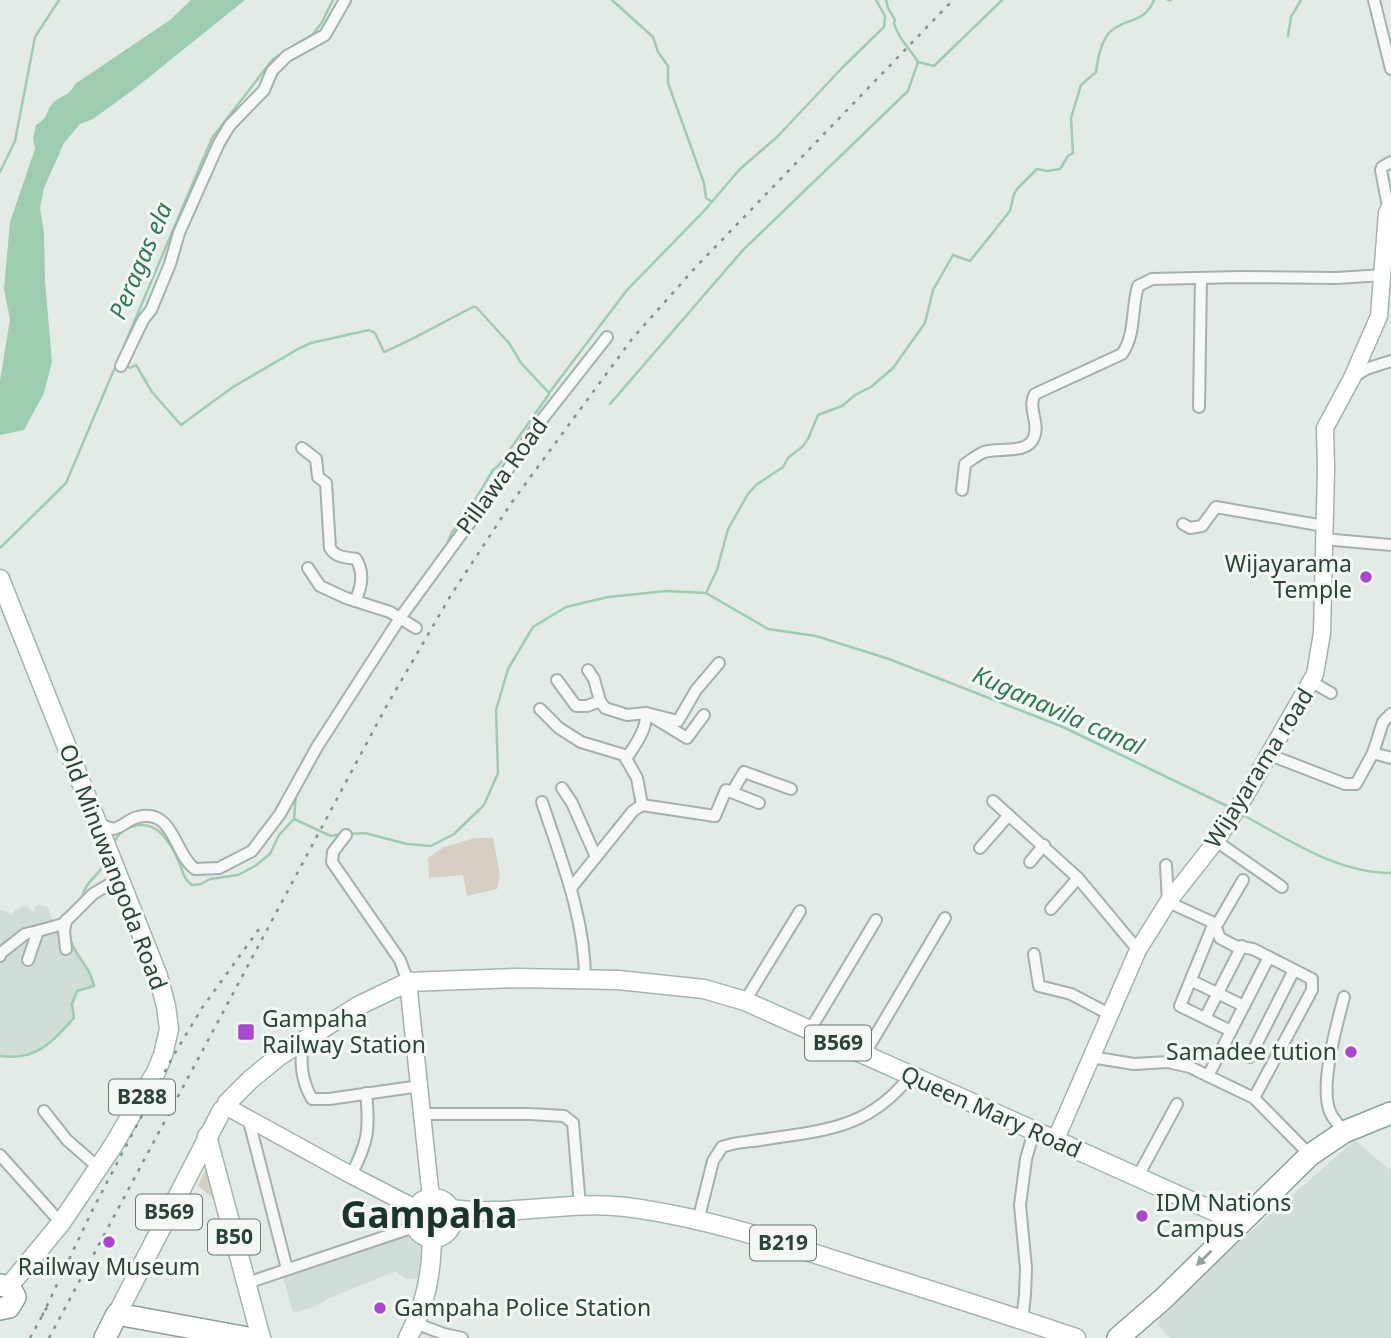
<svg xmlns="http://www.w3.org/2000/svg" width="1391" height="1338" viewBox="0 0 1391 1338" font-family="'Noto Sans',sans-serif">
	<rect width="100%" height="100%" fill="#e3ebe7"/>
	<g fill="#d1ddd7">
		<path d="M41,905L48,907L52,920H60L68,928L72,947L92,974L94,986L77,991L72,1004L74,1018L57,1037L31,1056H0V909L13,915L14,911L23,906L28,907L33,912L35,906Z"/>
		<path d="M1355,1140L1391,1171V1338H1170L1157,1324L1166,1306Z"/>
		<path d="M411,1231L424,1248L419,1279H406L395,1271L328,1299L316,1306L293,1313L283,1276Z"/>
	</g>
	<g fill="#d5cfc4">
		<path d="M475,838H493L500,875L497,889L467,896L463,875L429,878L428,858L444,847Z"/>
		<path d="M211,1157L223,1206L198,1186Z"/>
	</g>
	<path fill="#9dccb0" d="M191,0H245L133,90L93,119L80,124L64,143L44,188L40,208L44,233L45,281L52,362L44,393L24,430L0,435V381L10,319L4,289L10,222L35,149L33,138L36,125C50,117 45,111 53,103C61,95 70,96 75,84L170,20Z"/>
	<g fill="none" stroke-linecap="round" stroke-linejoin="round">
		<g stroke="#9dccb0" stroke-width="2.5">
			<path d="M612,0L653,37L658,52L668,66V83L704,183L706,198L711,201"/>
			<path d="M1168,0H1171"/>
			<path d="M1288,36L1291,17L1301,0"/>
			<path d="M918,62L934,66L1002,0"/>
			<path d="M0,172L15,141L35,37L59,0"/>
			<path d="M126,365L130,368L136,365L152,392L181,425L233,387L298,349L311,343L369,330L375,333L384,352C415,339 443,322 473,307H476L509,343L521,363L549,393L627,290L704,211L740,169L777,137L842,68L884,27L885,16L876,0"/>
			<path d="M610,404L743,250L908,91L918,62C910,48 898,39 894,23L895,20L888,8L886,0"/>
			<path d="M446,547L452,532L469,510L493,470L499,465L549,394"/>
			<path d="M0,548L66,483L212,138L273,59L313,34L321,24L333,0"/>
			<path d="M706,593L717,570L728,529L748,494L756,485L783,467L788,458L803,446L808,439L818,415L842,406L855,395L871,387L893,368L925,323L933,290L953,255L970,261L1010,211L1014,194L1018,188L1037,169L1047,171L1060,169L1068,156L1073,153L1071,118L1081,85L1096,72C1098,59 1100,44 1109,33C1124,17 1144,25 1154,0"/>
			<path d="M395,635L404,623"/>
			<path d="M369,676L376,663"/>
			<path d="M1241,814C1288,839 1336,873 1391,873"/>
			<path d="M294,819L296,794"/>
			<path d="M348,834L365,833L407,844L431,846L454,834L484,805L498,773L496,710L508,669L533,627L566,607L608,597L666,591L706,593L768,629L816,636L889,659L1063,727L1229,807"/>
			<path d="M113,846C116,836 121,830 131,827C156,818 170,841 179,862C183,871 183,879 192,885L201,884L210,879L238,875L255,866L270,854L279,835L294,819L331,836L342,834"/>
			<path d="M82,898C85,881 97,878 104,864"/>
			<path d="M0,1056C36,1061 51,1043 74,1018L72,1004L77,991L94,986C90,965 74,956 70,938"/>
		</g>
		<defs>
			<g id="street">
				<path d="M1374,0L1391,69"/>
				<path d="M1388,207L1381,170L1382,167L1391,162"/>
				<path d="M121,366L143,320L151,310L170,264L179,233L219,143L230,125L264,90L272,71L287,56L325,35L345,0"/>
				<path d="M1352,378L1366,369L1391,361"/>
				<path d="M1199,407L1201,278"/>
				<path d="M302,448L316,459L318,477L326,483L330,548C336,558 345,557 356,559C364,572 362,587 355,601"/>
				<path d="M962,490L965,464C971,460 977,455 984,452C998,447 1028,455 1034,437C1040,423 1027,408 1035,394L1122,354C1136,334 1131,310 1138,286L1152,279L1240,277L1337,278L1383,275"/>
				<path d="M1183,524L1190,528L1202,526L1216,507L1324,526"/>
				<path d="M1323,539L1391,545"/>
				<path d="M308,568L320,586L346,598L390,612L416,628"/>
				<path d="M588,670L594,679L600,701L605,708L627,715L646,713L678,721L696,690L719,663"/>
				<path d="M557,680L576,706H587L600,701"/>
				<path d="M1312,682L1331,693"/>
				<path d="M540,709L559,728L581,742L624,755L637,778L642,805"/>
				<path d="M1373,753L1391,758"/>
				<path d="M1270,755L1345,784H1356L1373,753L1383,722L1391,714"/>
				<path d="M626,759C635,745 647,730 646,713L687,738L704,715"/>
				<path d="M562,788L572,803L596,857"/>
				<path d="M732,792L744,772L791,789"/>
				<path d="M993,801L1078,878L1138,950"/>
				<path d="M542,802C561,859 585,918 585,979"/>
				<path d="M98,824L113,829C123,827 128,819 138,817C174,808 174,854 195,869L219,868L252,851L280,814L317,747L400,618L495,488L544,417L607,337"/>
				<path d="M346,835L333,852L332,862L400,960L408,982"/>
				<path d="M1216,841L1282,887"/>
				<path d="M980,848L1009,815"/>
				<path d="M1030,862L1044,845"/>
				<path d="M1166,865L1168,902L1214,923H1218L1243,880"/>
				<path d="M571,888L633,811L642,805L715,816L726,790L759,803"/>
				<path d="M1051,909L1078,878"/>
				<path d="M66,949L64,931L66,920"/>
				<path d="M1034,954L1039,986L1071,994L1109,1014"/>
				<path d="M0,956L1,953L25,934L38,931"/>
				<path d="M1269,957L1208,1076L1254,1098L1310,1155"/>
				<path d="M28,960L38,931L63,924L93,894L118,879"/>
				<path d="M1192,981L1244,1006"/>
				<path d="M745,1001L800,911"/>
				<path d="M1205,1018L1242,946"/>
				<path d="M810,1030L876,920"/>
				<path d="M1231,1031L1180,1006L1214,923L1220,938L1235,946L1253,949L1312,979V990L1254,1098"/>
				<path d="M303,1041C300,1062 301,1080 312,1099H329L420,1086"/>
				<path d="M864,1055L945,918"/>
				<path d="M1091,1057L1134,1064L1168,1062L1190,1067L1208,1076"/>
				<path d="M1250,1057L1294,970"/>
				<path d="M44,1111L67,1140L99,1168"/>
				<path d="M422,1114H530L564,1116L573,1123L580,1206"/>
				<path d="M249,1121L287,1269"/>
				<path d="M1344,1132C1340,1126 1334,1120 1331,1114C1318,1089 1337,1024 1344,997"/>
				<path d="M0,1155L61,1223"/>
				<path d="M351,1175C368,1143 370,1129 366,1093"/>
				<path d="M1137,1178L1177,1104"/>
				<path d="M698,1221L713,1161L722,1147C735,1142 747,1142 760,1140C824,1130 868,1130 911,1075"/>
				<path d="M247,1283L414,1227"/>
				<path d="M1022,1320L1025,1295L1026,1268L1020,1205L1026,1159L1034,1131"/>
				<path d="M415,1323L444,1334L462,1338"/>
			</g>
			<g id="secondary">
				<path d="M408,982L431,1198"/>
				<path d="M229,1108L351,1175L415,1208"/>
				<path d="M1055,1141L1138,950L1168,902L1216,841L1244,798L1315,674L1322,633L1326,469L1325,428L1352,378L1379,316L1387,213L1391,204"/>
			</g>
			<g id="primary">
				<path d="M0,579L158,976L166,1006L169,1029L163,1055L156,1072L113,1146L61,1223L9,1286"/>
				<path d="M227,1103L250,1080L278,1057L358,1006L408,982L518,978L618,980L704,989L745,1001L1240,1223"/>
				<path d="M207,1136L261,1338"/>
				<circle cx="433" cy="1218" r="20"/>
				<path d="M451,1209C509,1217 568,1200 626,1207C704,1217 779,1242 853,1266C927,1289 1002,1313 1076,1338"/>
				<path d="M117,1314L222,1110"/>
				<path d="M408,1338C426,1302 431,1278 432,1238"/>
			</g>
			<g id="highway">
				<path d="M0,1285L10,1287L15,1297L9,1307L0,1309"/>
				<path d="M105,1338L117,1314L248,1338"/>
				<path d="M1118,1338L1163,1299L1310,1155L1344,1132L1391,1113"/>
			</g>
		</defs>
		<use href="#street" stroke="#a4b2ab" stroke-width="14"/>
		<use href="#secondary" stroke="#a4b2ab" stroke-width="19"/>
		<use href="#primary" stroke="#a2b7ac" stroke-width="21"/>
		<use href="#highway" stroke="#8aa296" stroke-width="24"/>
		<use href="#street" stroke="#f6f9f8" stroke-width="10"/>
		<use href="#secondary" stroke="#fff" stroke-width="16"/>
		<use href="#primary" stroke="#fff" stroke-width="18"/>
		<use href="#highway" stroke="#fff" stroke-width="21"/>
		<g stroke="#7c9589" stroke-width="2.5" stroke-dasharray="3.5 7" stroke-linecap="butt">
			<path d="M42,1316L93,1209L172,1058L202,1008L262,925"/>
			<path d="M30,1338L47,1307"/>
			<path d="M49,1338L386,707L451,595L512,502L632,339L694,269L953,0"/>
		</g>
	</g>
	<defs><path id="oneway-solid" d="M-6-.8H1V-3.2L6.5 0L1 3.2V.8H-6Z" transform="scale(1.75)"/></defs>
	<use fill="#94a29b" href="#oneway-solid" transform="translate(1204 1258) rotate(136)"/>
	<g fill="#ab46d2" stroke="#f3f8f5" stroke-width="2.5">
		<circle cx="1366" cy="577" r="7"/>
		<rect x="237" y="1023" width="18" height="18" rx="3.5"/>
		<circle cx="1351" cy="1052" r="7"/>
		<circle cx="1142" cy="1216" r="7"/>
		<circle cx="109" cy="1242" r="7"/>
		<circle cx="380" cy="1308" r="7"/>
	</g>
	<g text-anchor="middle" stroke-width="6" stroke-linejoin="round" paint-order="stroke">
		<g fill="#f3f8f5" stroke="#667a70" stroke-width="2">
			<rect x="805" y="1025.5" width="66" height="35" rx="5"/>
			<rect x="109" y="1079.5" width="66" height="35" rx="5"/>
			<rect x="136" y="1194.5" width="66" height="35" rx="5"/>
			<rect x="208" y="1219.5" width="52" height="35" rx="5"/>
			<rect x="750" y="1225.5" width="66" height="35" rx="5"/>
		</g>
		<g font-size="21" font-weight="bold" fill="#2a4437">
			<text x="838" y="1050">B569</text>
			<text x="142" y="1104">B288</text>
			<text x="169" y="1219">B569</text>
			<text x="234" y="1244">B50</text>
			<text x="783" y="1250">B219</text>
		</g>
		<g font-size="23" fill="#2a4437" stroke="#f3f8f5">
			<text transform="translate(502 476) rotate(-54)" y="8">Pillawa Road</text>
			<text transform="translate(1259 768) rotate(-58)" y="8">Wijayarama road</text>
			<text transform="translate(113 867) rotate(69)" y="8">Old Minuwangoda Road</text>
			<text transform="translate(991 1112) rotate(24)" y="8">Queen Mary Road</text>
		</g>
		<g font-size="23" fill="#2a4437" stroke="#f3f8f5" text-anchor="start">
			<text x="1352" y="572" text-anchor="end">Wijayarama<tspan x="1352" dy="26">Temple</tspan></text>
			<text x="262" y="1027">Gampaha<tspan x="262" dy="26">Railway Station</tspan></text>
			<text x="1337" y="1060" text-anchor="end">Samadee tution</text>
			<text x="1156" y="1211">IDM Nations<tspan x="1156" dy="26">Campus</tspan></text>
			<text x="109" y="1275" text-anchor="middle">Railway Museum</text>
			<text x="394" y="1316">Gampaha Police Station</text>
		</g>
		<g font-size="24" font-style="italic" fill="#337951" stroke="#f3f8f5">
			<text transform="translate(141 261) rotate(-67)" y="8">Peragas ela</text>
			<text transform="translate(1058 711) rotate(24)" y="8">Kuganavila canal</text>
		</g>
		<g font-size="37" font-weight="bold" fill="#1c352a" stroke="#f3f8f5">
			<text x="429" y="1228">Gampaha</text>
		</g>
	</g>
</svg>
